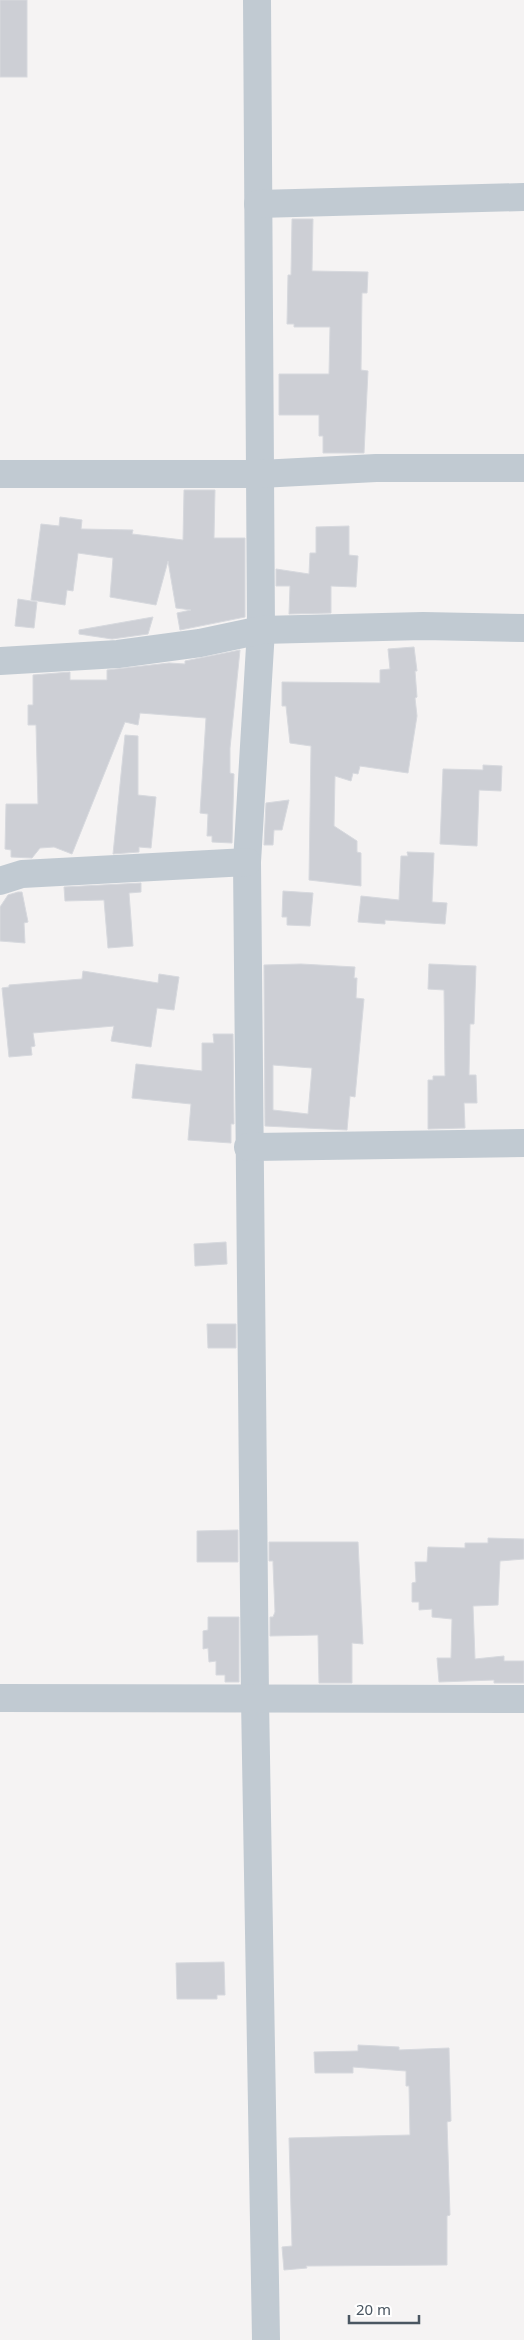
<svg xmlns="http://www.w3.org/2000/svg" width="524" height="2340" viewBox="0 0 524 2340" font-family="'Noto Sans',sans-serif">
	<rect width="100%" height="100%" fill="#f5f3f3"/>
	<g fill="#cdcfd5" stroke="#d7d9de" fill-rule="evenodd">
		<rect x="0" y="0" width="27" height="77"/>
		<path d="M292,219H313L312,271L368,272L367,293H362L361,370L368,371L364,453H323V436H319V415H279V374H329L330,327H294V324H287L288,275H291Z"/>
		<path d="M184,490H215L214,538H245V617L180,630L177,613L191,610L176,608L168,561L156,605L110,597L113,558L78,553L73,591L67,590L65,605L31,600L41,524L59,526L60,517L82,520L81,529L133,530L132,534L183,540Z"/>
		<path d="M349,526V555L358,556L356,587L331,586V613L289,614L290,586H276V569L309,574L310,553H316V527Z"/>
		<path d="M18,599L37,602L34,628L15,626Z"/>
		<path d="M153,617L148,634L112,639L79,634V630Z"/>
		<path d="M414,647L417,671H415L417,697L415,698L417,716L408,773L360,766L358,774L353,773L351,781L335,776L334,826L357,841V852L361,853V886L309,880L311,746L290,743L286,706H282V682L380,683V670L390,669L388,649Z"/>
		<path d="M240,650L230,748V773L234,774L232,843L212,842V836H207L208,814L200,813L206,718L140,713L138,725L125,722L72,854L54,847L40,848L32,858L11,857V850L5,849L6,804H38L36,725H28V705H33V675L70,672V680H107V670L169,663L185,664V661Z"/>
		<path d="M125,735L138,736V795L156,797L151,848L139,847V852L113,854Z"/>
		<path d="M483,765L502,766L501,791L479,790L477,846L440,844L443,769L483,770Z"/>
		<path d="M289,800L282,830H274L273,845H264L266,803Z"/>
		<path d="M407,852L434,853L432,902L447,903L445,924L385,920V924L358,922L361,896L399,900L401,856H408Z"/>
		<path d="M141,883V892L129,893L133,946L108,948L104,900L65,901L64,887Z"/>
		<path d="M283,891L313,893L310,926L287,925V917H282Z"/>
		<path d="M18,892H22L28,922L24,923L25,943L0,941V907L8,895Z"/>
		<path d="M301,964L355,967L354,978H357L356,998L364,999L355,1097L350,1096L347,1130L265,1126L264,965ZM273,1065L312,1068L308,1114L273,1110Z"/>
		<path d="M429,964L476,966L474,1024H470L469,1075H476L477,1103H464L465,1128L428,1129V1080H433V1076H445L444,990L428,989Z"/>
		<path d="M83,971L158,983L159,974L179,977L174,1010L157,1008L151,1047L111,1041L114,1026L33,1033L35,1046L31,1047L32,1055L9,1057L2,988L9,987V985L82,979Z"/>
		<path d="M213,1034H233L234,1124H231V1143L188,1140L191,1104L132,1098L136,1064L202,1071V1043H214Z"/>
		<path d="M226,1242L227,1264L195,1266L194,1244Z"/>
		<path d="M207,1324H236V1348H208Z"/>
		<path d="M238,1530V1562H197V1531Z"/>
		<path d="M488,1538L524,1539V1559L500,1561L498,1605L473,1606L475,1659L504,1656V1661H524V1683H494V1680L439,1682L437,1658H451L452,1619L432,1617V1609L419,1610V1602H412V1583L416,1582L415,1562H427L428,1547L465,1548V1543H488Z"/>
		<path d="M269,1542H358L363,1644L352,1643V1683H319L318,1635L270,1636V1617H273L275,1612L273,1564V1561H269Z"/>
		<path d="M208,1617H239V1682H225V1675H216V1661L209,1662L208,1648L203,1649V1631L208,1630Z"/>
		<path d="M224,1962L225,1995H217V1999H177L176,1963Z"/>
		<path d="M358,2045L399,2047V2050L449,2048L451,2121L447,2122L450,2215L447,2216V2265L306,2266L307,2268L284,2270L282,2247L292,2246L289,2138L410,2135L409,2086H406V2071L353,2067V2073H315L314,2052L358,2051Z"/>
	</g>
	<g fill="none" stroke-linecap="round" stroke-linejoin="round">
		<g stroke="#c1cad2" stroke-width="28">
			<path d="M257,0L261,630L247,862L255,1699L266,2340"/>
			<path d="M258,204L524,197"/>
			<path d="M0,474H260L376,468H524"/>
			<path d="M0,661L118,654L200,643L261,630L423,626L524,628"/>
			<path d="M0,881L22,874L247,862"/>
			<path d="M0,1698L524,1699"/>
		</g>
		<path stroke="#c1cad2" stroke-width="28" d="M248,1147L524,1143"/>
	</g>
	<path d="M349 2315v8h70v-8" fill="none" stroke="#4a5661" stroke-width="2.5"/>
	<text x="356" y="2315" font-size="15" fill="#4a5661" stroke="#ffffff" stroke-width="4" paint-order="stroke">20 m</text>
</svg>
